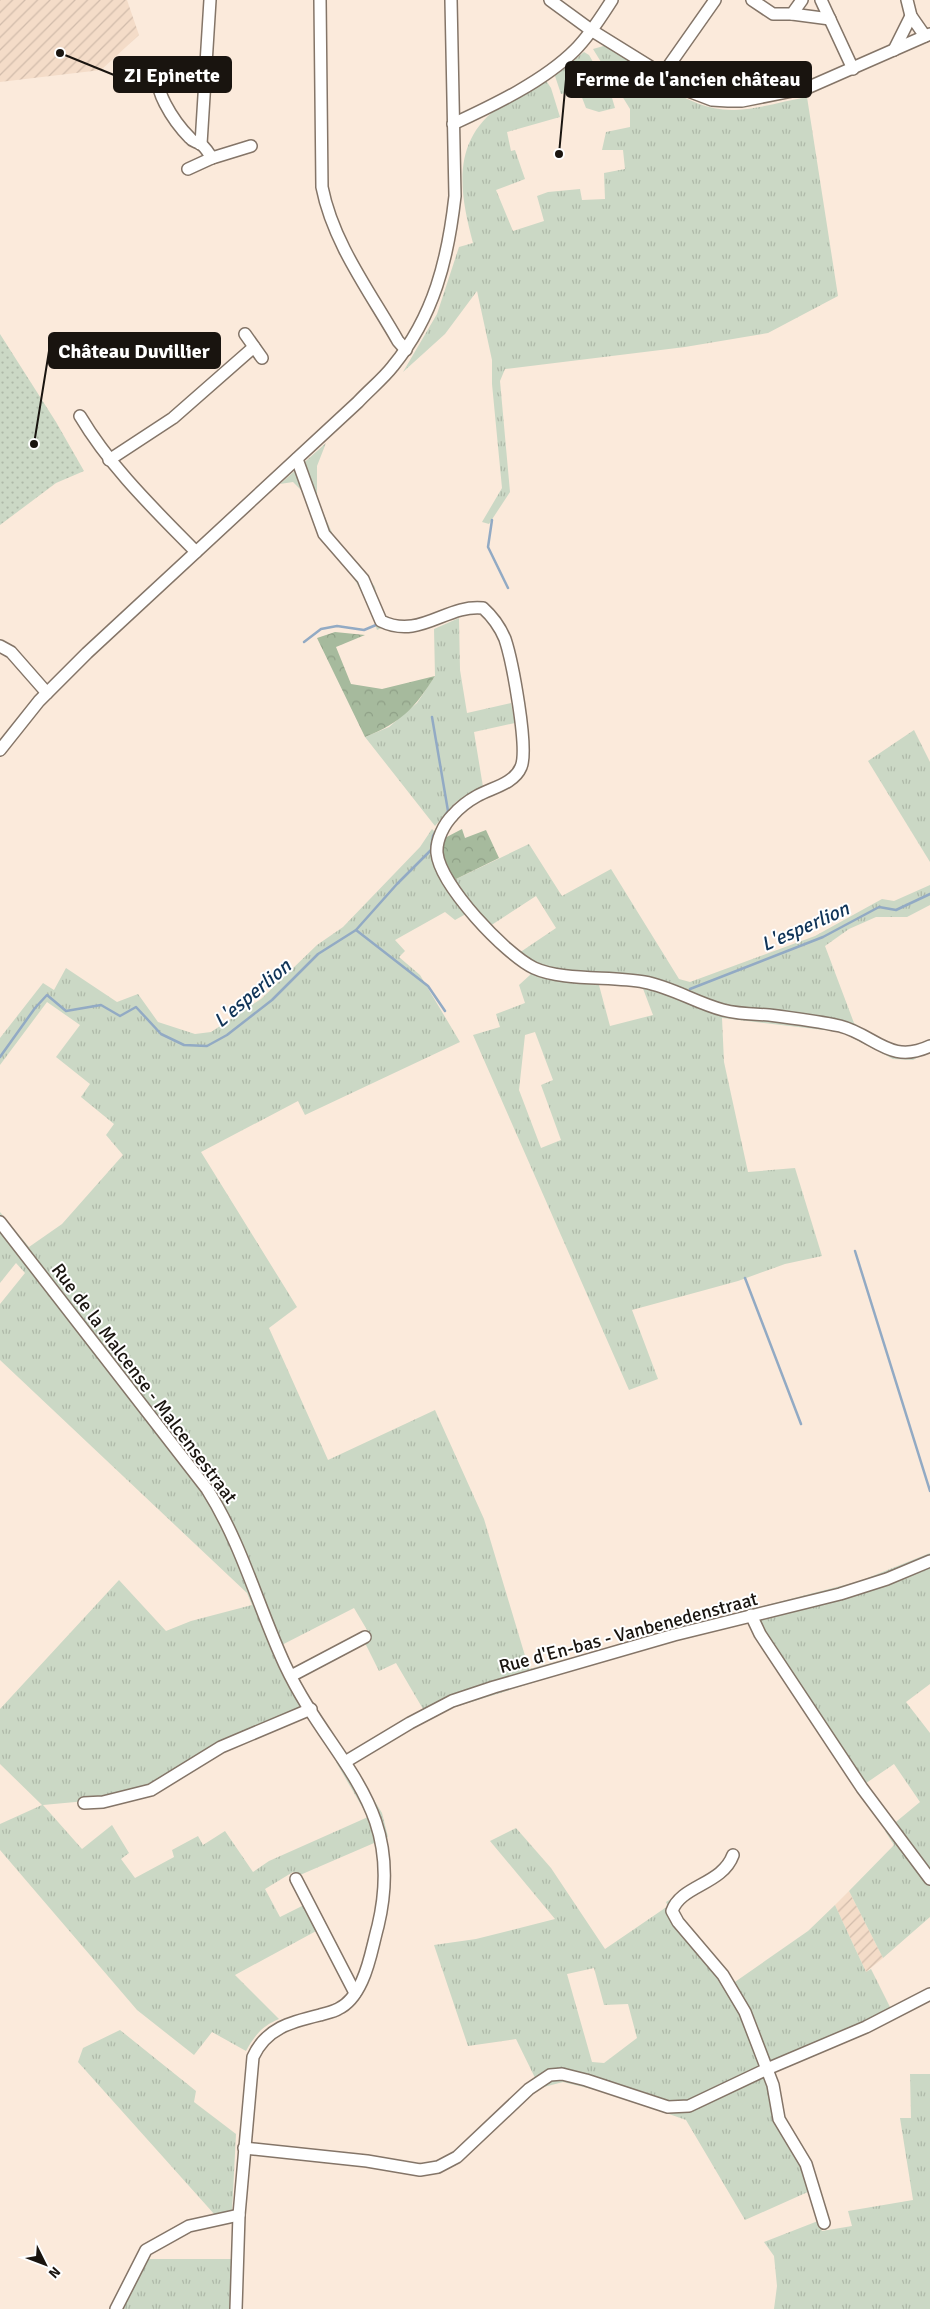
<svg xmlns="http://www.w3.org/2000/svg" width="930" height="2309" viewBox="0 0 930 2309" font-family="Signika,sans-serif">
	<defs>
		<pattern id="industrial-furrows" width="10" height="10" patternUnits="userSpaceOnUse" patternTransform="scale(1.25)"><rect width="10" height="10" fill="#f4dcc8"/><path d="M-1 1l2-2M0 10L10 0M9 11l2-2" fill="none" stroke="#d1bcab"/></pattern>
		<pattern id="grass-tufts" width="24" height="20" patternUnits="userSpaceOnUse" patternTransform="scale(1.25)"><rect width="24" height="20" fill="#cbd8c5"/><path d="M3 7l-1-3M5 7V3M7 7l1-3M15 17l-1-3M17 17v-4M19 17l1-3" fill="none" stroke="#aeb8a8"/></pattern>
		<pattern id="forest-crowns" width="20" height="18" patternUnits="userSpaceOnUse" patternTransform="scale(1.25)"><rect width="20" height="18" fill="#a6ba9d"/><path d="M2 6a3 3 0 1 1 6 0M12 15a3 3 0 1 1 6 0" fill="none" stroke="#8e9f86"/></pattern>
		<pattern id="park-dots" width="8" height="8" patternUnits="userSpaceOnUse" patternTransform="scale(1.25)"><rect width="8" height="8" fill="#cbd8c5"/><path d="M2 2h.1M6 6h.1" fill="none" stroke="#aeb8a8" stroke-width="1.8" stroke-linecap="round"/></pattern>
	</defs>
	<rect width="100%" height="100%" fill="#fbeadb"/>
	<g fill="url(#industrial-furrows)">
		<path d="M0,0H127L139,35L101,70L0,82Z"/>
		<path d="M849,1891L883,1958L866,1972L835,1905Z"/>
	</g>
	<g fill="url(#grass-tufts)" fill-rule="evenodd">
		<path d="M607,45C644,71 688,112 735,110C759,109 784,101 807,97L838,296L768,333L685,347L505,369L500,381L510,492L489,524L482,522L502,488L492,384V360L477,291L445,334L403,372L437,314L459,247L473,243C459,191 451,139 502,105C514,97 528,90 542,82H547L551,88L560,117L507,132L511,151L515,150L525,179L496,190L513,231L544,221L537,196L548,192L580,189L582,200L605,199L604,173L625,169L623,150H602L606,132L630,127V109L593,49Z"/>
		<path d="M584,52L589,55L610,91L615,108L599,112L586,108L581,95L569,92L561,94L555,76Z"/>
		<path d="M326,443L317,466V499L334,537L360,565L375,587L379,608L393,623L377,630L369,606L356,582L313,523L303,492L293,482L280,484Z"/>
		<path d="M459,618L460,670L467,713L511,703L515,723L474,732L483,787L456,802L435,826L365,737L389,727L417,703L435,676L434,629Z"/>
		<path d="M914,730L930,762V862L868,761Z"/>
		<path d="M432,829L437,834L452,881L529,844L562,896L611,869L679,979L690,982L815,936L882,899L894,901L930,885V905L907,917H876L849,929L825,946L854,1023L890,1047L908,1048L930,1039V1051L913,1060L893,1059L841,1032L722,1018L724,1062L748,1172L795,1168L822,1256L785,1264L738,1281L632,1310L658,1379L629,1390L473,1035L500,1027L496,1014L525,1003L519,985L530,975L536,962L519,953L556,928L536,896L490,926L475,909L455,920L445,912L395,940L405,951L399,957L420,975L460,1042L305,1115L298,1101L201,1152L297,1307L269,1328L328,1460L435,1410L484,1519L529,1669L645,1638L648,1647L449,1709L396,1736L352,1764L382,1813L388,1837L300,1875L293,1872L265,1889L280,1917L304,1905L318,1930L235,1975L279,2019C262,2026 255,2035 246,2051L212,2032L194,2055L137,2010L0,1850V1824L42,1805L0,1764V1709L119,1580L166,1631L191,1621L252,1605L247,1593L0,1360V1304L25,1273L16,1263L0,1283V1212L29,1247L62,1224L123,1155L106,1135L114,1124L81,1097L90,1084L56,1057L80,1025L47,1002L0,1065V1038L43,983L54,990L66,968L117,1002L138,994L158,1022L195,1034L211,1032L261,999L317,945L343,927L420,847ZM596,974L639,978L653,1015L610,1026ZM535,1032L553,1080L541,1085L561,1140L541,1148L519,1090L525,1035ZM354,1608L370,1635L365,1643L379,1671L396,1663L423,1709L336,1762L368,1817L269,1861L253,1872L225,1831L203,1845L198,1836L172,1850L174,1857L135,1878L121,1859L129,1853L112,1825L82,1849L43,1805L97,1800L149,1789L189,1773L232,1748L308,1717L286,1682L272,1650Z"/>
		<path d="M930,1553V1684L906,1702L930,1733V1917L883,1958L849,1891L894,1845L885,1831L920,1802L894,1764L856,1790L752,1631L748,1620L693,1624L860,1581Z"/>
		<path d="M516,1828L551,1868L605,1949L668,1906L666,1902L708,1877L713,1884L680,1904L678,1912L732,1984L808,1931L835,1905L866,1972L871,1969L891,2009L762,2066L770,2087L776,2121L784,2140L806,2172L810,2191L745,2220L686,2120L612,2094L563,2082L540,2088L516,2039L468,2046L434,1945L476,1939L555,1919L490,1841ZM594,1968L604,2005L628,2004L637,2038L604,2063L592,2062L567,1974Z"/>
		<path d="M120,2030L196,2091L194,2102L236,2134L232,2212L215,2215L78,2062L83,2048Z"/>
		<path d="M910,2074H930V2309H774L777,2286L774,2256L764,2242L818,2221L822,2231L852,2226L848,2211L913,2200L900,2118H911Z"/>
		<path d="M145,2259H243V2309H120Z"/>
	</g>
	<g fill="url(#forest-crowns)">
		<path d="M335,632L365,635L336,647L351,684L382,689L435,676C414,709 402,722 365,737L317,638Z"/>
		<path d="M462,829L465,838L486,830L499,858L452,881L442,854L441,840Z"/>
	</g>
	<path fill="url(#park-dots)" d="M0,334L56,422L84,471L56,483L0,525Z"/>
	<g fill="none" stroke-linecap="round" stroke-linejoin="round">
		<g stroke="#92aac4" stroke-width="2.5">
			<path d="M492,520L488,547L508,588"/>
			<path d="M304,642L321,629L337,626L364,630L376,625"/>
			<path d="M356,930L397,884L431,850L433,836L448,811L432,717"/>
			<path d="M690,989L823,937L879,907L896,910L930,894"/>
			<path d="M0,1057L35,1008L47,995L66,1011L101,1005L120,1016L136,1007L161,1034L184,1045L207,1046L227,1035L272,1000L318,954L356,930L428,986L445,1011"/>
			<path d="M855,1251L930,1491"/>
			<path d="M745,1278L801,1424"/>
		</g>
		<defs>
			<g id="minor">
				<path d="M320,0L322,187C333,243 370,292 398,341L406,350"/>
				<path d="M550,0L591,30L691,92L712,100L728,101H742L807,88L930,34"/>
				<path d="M752,0L773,14H792L802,0"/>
				<path d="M821,0L853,69"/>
				<path d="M907,0L911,16L925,36"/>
				<path d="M792,14L830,19"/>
				<path d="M894,50L911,16"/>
				<path d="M206,70L165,68C144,82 178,126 190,138C193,142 196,141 200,144C205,146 209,154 212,158"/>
				<path d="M663,74L715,0"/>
				<path d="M453,124C494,105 544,81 575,50C590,35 601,17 612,0"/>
				<path d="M201,144L210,0"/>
				<path d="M188,169L212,158L251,146"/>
				<path d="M245,334L262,358"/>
				<path d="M80,416C111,468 154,509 196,552"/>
				<path d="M297,459L324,534L363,579L381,621C420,640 446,604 483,608C493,617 500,627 505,639C512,660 529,749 521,767C514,784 491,788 477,796C468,801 460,807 453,815C444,824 436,840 437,853C440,885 505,954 534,968C562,981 612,976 644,982C672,987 696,1003 723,1010C738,1014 753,1014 769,1015C793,1018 817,1021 840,1026C875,1035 890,1065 930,1046"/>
				<path d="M109,460L173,418L254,347"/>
				<path d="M0,646L11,652L47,693"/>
				<path d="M0,750L39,701L87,653L358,402C369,390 383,379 393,366C434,316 448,259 455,196L451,0"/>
				<path d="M0,1222L207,1489C242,1544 258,1607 285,1665C331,1763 407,1804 378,1926C373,1944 370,1964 362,1981C357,1992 349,2004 338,2009C333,2012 326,2013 320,2015C291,2022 266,2028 253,2057L239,2215L236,2309"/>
				<path d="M751,1615L760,1634L862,1788L930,1879"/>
				<path d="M291,1676L365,1637"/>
				<path d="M345,1762L410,1723L452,1701L494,1687L674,1635L840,1594L887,1579L930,1561"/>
				<path d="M84,1803L103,1802L151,1790L221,1747L311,1709"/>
				<path d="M733,1855C722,1885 681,1885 672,1911L678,1922L723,1975L745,2012L773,2085L779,2119L806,2164L824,2223"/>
				<path d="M296,1879L355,1993"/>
				<path d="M244,2148L367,2161L420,2170L438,2167L457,2157L529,2089L550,2075L562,2074L586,2080L668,2107L689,2106L767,2069L866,2027L930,1994"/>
				<path d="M116,2309L146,2250L189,2226L239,2215"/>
			</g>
		</defs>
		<use href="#minor" stroke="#847568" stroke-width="14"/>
		<use href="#minor" stroke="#fff" stroke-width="11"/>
	</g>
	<g text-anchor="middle" stroke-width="4" stroke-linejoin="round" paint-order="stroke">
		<g font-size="19" fill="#19140f" stroke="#fff">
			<text transform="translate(145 1383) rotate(53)" y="7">Rue de la Malcense - Malcensestraat</text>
			<text transform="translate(628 1632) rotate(-15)" y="7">Rue d'En-bas - Vanbenedenstraat</text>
		</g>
		<g font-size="20" font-style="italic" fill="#103458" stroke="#fff">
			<text transform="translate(805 926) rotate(-24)" y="7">L'esperlion</text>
			<text transform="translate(252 993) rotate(-40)" y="7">L'esperlion</text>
		</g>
	</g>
	<path fill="none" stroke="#19140f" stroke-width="2" d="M60 53L114 75M559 154L566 79M34 444L49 351"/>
	<g fill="#19140f" stroke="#fff" stroke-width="2">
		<circle cx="60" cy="53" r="5"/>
		<circle cx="559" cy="154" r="5"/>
		<circle cx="34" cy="444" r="5"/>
	</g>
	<g fill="#19140f" stroke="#19140f" stroke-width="2">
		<rect x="114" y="57" width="117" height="35" rx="5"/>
		<rect x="566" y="62" width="245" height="35" rx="5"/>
		<rect x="49" y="333" width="171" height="35" rx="5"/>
	</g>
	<g font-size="20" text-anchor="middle" font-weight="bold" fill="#fff">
		<text x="172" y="82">ZI Epinette</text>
		<text x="688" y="86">Ferme de l'ancien château</text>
		<text x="134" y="358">Château Duvillier</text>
	</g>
	<g transform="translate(45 2264) rotate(132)" stroke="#ffffff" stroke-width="4" paint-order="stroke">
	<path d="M0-4L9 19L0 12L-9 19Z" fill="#19140f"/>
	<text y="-8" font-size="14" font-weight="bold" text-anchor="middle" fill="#19140f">N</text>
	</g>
</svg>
